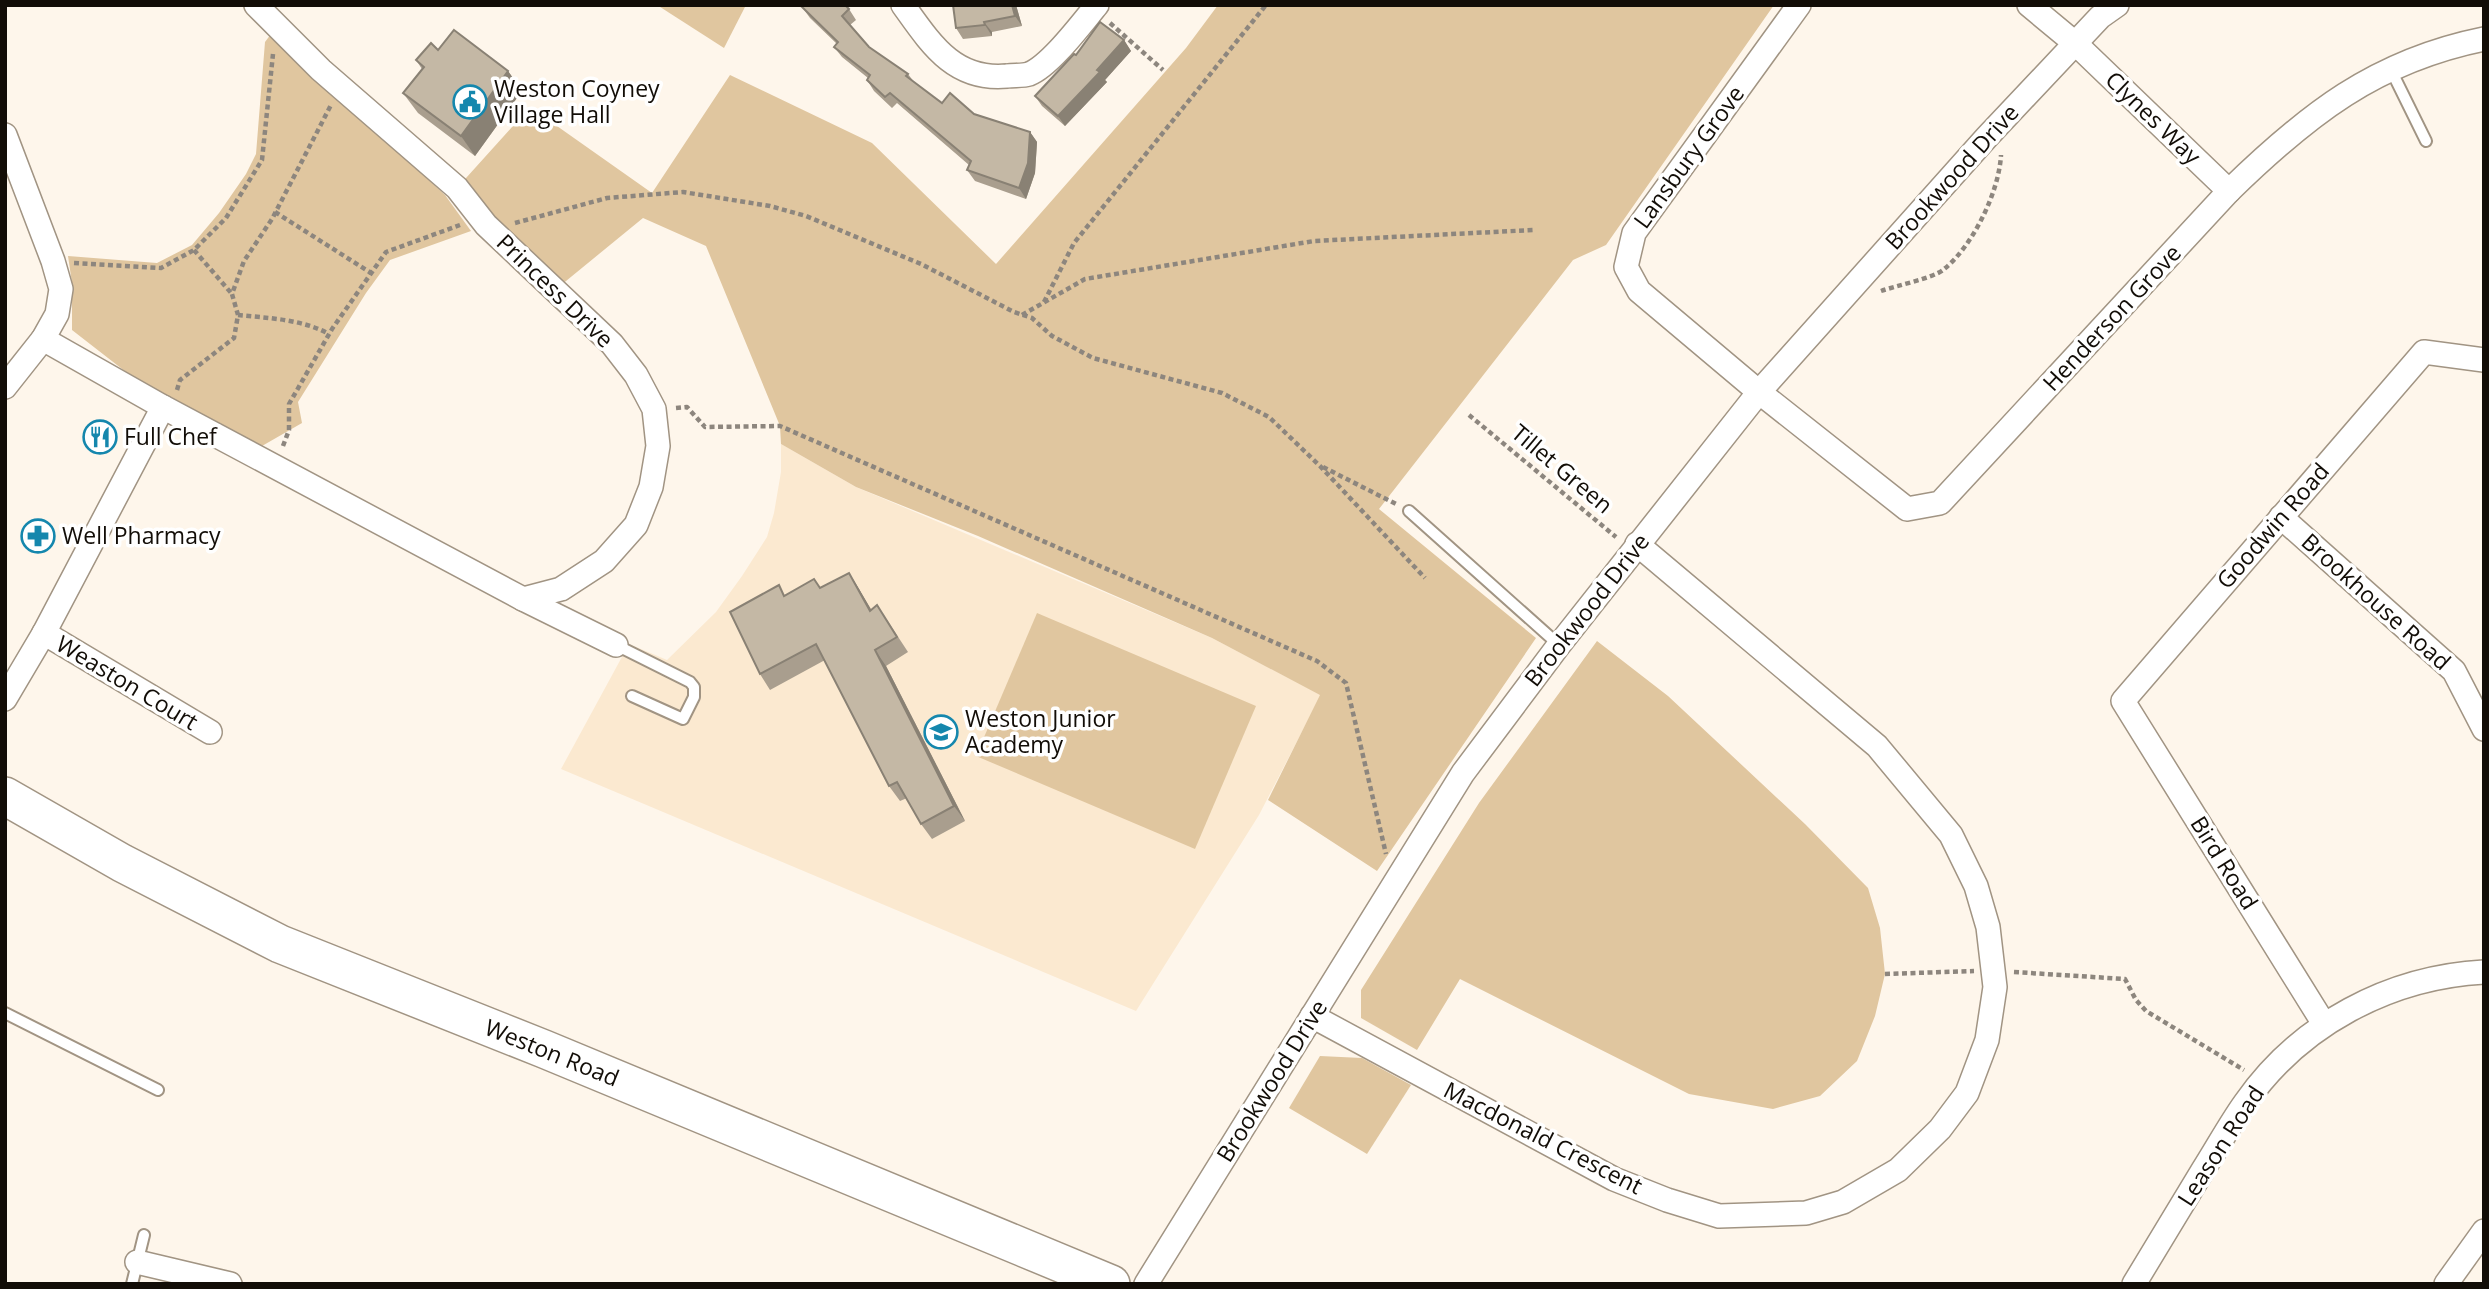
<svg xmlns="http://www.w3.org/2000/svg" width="2489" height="1289" viewBox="0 0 2489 1289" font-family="'Open Sans',sans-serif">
	<rect width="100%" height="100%" fill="#fef6eb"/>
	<path fill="#fbe9d0" d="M781,444L856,487L1212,638L1321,695L1259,815L1136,1011L561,769L629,644L667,660L716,612L742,576L767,537L774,513L781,472Z"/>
	<g fill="#e0c69f">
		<path d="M657,5H746L724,48Z"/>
		<path d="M1218,5H1774L1606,245L1573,260L1379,509L1536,638L1377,871L1268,800L1320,695L1212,638L978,536L856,487L781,444L780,426L706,246L643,218L555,290L457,188L530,107L652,193L730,75L872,143L996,264L1186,48Z"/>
		<path d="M271,34L445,195L471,231L390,260L366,293L298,402L302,423L262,446L153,393L72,330V283L68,256L157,263L192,245L219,213L246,174L256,154L265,42Z"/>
		<path d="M1037,613L1256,706L1195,849L976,756Z"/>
		<path d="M1597,641L1668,696L1805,824L1868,888L1880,928L1885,974L1875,1016L1857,1061L1820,1096L1773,1109L1689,1094L1460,979L1417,1050L1361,1018V990L1479,803Z"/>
		<path d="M1320,1056L1362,1058L1411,1085L1367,1154L1289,1108Z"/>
	</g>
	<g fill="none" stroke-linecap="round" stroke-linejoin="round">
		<defs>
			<g id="service">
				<path d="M2390,68L2426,141"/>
				<path d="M1409,511L1559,645"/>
				<path d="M616,645L690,682L694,687V697L683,719L632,696"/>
				<path d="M5,1013L158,1090"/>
				<path d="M132,1284L144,1235"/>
			</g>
			<g id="minor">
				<path d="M256,5L321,70L457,188L486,225L612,344L636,375L654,409L658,446L651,487L636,525L604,561L561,589L523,599"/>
				<path d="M903,5C931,44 954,81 1007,76C1014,75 1023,76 1029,74C1050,66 1082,23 1097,5"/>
				<path d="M1799,5L1634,233L1626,267L1639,291L1759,392L1907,509L1940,503L2229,191C2307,115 2375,61 2484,39"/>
				<path d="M2029,5L2076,44L2229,191"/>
				<path d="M5,135L53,261L61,289L57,314L43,339L5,387"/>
				<path d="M163,407L523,599L616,645"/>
				<path d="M2281,517L2454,671L2484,729"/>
				<path d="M44,633L210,732"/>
				<path d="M5,699L44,633L163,407L43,339"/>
				<path d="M1312,1016L1614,1179L1667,1200L1719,1216L1806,1213L1843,1202L1898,1170L1940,1129L1967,1093L1987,1040L1995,987L1988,927L1976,886L1951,835L1877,746L1637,544"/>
				<path d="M2324,1024L2123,701L2424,352L2484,360"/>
				<path d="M137,1262L230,1284"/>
				<path d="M1146,1284L1463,773L1559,645L1759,392L1986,138L2100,17L2117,5"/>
				<path d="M2134,1284C2157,1246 2180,1208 2203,1170C2217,1148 2230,1124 2245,1103C2300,1024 2390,977 2484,972"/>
				<path d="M2446,1284L2484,1231"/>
			</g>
			<path id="trunk" d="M5,796L122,863L280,944L544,1049L1111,1284"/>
		</defs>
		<use href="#service" stroke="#a19483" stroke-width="14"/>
		<use href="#minor" stroke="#a19483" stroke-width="26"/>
		<use href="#trunk" stroke="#a19483" stroke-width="40"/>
		<g stroke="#8d867e" stroke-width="4.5" stroke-dasharray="5 3.5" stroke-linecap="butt">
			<path d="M1110,23L1163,70"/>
			<path d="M275,212L371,273"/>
			<path d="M515,223L607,198L683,192L770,206L806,216L921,264L1014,312L1032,318L1052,336L1093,358L1222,393L1269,417L1320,466L1425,578"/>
			<path d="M194,250L232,294"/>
			<path d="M74,263L161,268L194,250L226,218L262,160L273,54"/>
			<path d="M1881,291C1895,286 1933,278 1943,270C1973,246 1999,192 2001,155"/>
			<path d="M1044,302L1074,243L1266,5"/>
			<path d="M238,315C267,318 302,319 329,334"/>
			<path d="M1022,315L1085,279L1314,241L1533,230"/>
			<path d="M177,390L180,380L234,338L238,315L232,294L244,261L272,219L331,105"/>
			<path d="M676,408L687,407L705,427L780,426L1317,661L1346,683L1386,854"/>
			<path d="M1469,415L1616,537"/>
			<path d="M283,446L289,430V404L332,329L386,252L460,225"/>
			<path d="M1323,467L1396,504"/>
			<path d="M2014,972L2125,979L2136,1000L2146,1011L2244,1070"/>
			<path d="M1885,974L1974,971"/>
		</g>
		<use href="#service" stroke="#fff" stroke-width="10"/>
		<use href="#minor" stroke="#fff" stroke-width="23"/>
		<use href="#trunk" stroke="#fff" stroke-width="37"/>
	</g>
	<g fill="#a99e8e">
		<path d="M953,5H1016L1022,26L992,32V36L963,39L956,28Z"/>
		<path d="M802,7L849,9L856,20L850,25L869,47L908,74L914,82L942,103L1030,132L1037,142L1035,173L1026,199L975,181L967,170L969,165L897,103L892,108L874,91L867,80L868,78L842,57L834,47L837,44L810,18Z"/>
		<path d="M1124,40L1131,51L1105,80L1107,82L1065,126L1042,106L1035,96L1076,55Z"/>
		<path d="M416,60L508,71L522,91L475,156L418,113L403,93L422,69Z"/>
		<path d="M849,573L859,589L871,610L887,620L908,652L886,666L965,821L932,839L921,824L907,798L900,801L889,786L825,660L770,690L760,674L786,595L820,588Z"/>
	</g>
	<g fill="#898174">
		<path d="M1012,5H1016L1022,26L1015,16Z"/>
		<path d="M984,22L992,32V36L985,25Z"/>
		<path d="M1124,40L1131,51L1105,80L1107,82L1065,126L1058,116Z"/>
		<path d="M508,71L522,91L475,156L461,136Z"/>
		<path d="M1030,132L1037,142L1035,173L1026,199L1019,188Z"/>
		<path d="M849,573L859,589L881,626L870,611Z"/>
		<path d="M875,650L886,666L965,821L954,806Z"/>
	</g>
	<g fill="#c4b8a5" stroke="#898174" stroke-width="2">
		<path d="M804,5H845L849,9L842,16L869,47L908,74L906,76L942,103L950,93L974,114L1030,132L1028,163L1019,188L967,170L971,161L890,93L885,97L867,80L870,75L834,47L838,42L802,7Z"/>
		<path d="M953,5H1012L1015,16L984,22L985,25L956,28Z"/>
		<path d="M1100,22L1124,40L1097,70L1100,72L1058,116L1035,96L1074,54L1076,55Z"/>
		<path d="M454,30L508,71L461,136L403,93L424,67L416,60L431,43L438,50Z"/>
		<path d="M849,573L870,611L877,605L897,637L875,650L954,806L921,824L897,782L889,786L816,644L760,674L730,612L779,585L784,596L814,579L820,588Z"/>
	</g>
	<defs>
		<symbol id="civic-ring" viewBox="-11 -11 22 22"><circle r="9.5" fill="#fff" stroke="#1587ad" stroke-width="1.5"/><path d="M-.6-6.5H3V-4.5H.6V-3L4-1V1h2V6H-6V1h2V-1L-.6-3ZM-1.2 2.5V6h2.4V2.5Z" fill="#1587ad"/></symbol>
		<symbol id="restaurant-ring" viewBox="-11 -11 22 22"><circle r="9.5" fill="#fff" stroke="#1587ad" stroke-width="1.5"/><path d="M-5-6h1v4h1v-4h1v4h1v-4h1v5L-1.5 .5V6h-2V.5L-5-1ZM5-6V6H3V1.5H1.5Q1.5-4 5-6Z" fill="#1587ad"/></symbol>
		<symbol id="pharmacy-ring" viewBox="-11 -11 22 22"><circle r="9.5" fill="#fff" stroke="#1587ad" stroke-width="1.5"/><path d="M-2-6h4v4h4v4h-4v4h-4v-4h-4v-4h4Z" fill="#1587ad"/></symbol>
		<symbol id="school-ring" viewBox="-11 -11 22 22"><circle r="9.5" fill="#fff" stroke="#1587ad" stroke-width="1.5"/><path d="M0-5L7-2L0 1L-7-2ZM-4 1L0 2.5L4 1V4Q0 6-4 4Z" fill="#1587ad"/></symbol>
	</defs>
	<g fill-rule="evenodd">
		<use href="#civic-ring" x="451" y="83" width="38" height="38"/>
		<use href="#restaurant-ring" x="81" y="418" width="38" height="38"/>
		<use href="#pharmacy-ring" x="19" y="517" width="38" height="38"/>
		<use href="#school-ring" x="922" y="713" width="38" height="38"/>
	</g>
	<g text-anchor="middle" stroke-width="7" stroke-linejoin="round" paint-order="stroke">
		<g font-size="23" fill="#120d07" stroke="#fff" text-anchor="start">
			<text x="494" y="97">Weston Coyney<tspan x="494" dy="26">Village Hall</tspan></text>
			<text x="124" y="445">Full Chef</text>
			<text x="62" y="544">Well Pharmacy</text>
			<text x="965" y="727">Weston Junior<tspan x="965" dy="26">Academy</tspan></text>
		</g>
		<g font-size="23" fill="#120d07" stroke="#fff">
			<text transform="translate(2153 118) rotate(44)" y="8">Clynes Way</text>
			<text transform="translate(1689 157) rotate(-54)" y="8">Lansbury Grove</text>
			<text transform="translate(1952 177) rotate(-48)" y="8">Brookwood Drive</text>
			<text transform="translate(555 291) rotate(44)" y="8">Princess Drive</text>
			<text transform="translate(2112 318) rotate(-47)" y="8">Henderson Grove</text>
			<text transform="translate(1562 469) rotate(40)" y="8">Tillet Green</text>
			<text transform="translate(2273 526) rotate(-49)" y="8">Goodwin Road</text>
			<text transform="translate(2376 602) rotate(42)" y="8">Brookhouse Road</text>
			<text transform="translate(1587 610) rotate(-52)" y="8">Brookwood Drive</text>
			<text transform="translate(127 683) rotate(31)" y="8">Weaston Court</text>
			<text transform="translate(2224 863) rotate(58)" y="8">Bird Road</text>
			<text transform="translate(552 1053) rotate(22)" y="8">Weston Road</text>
			<text transform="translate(1272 1081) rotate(-58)" y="8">Brookwood Drive</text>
			<text transform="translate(1543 1138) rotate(27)" y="8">Macdonald Crescent</text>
			<text transform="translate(2221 1146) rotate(-57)" y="8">Leason Road</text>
		</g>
	</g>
	<rect width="2489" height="1289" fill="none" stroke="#120d07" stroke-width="14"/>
</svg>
